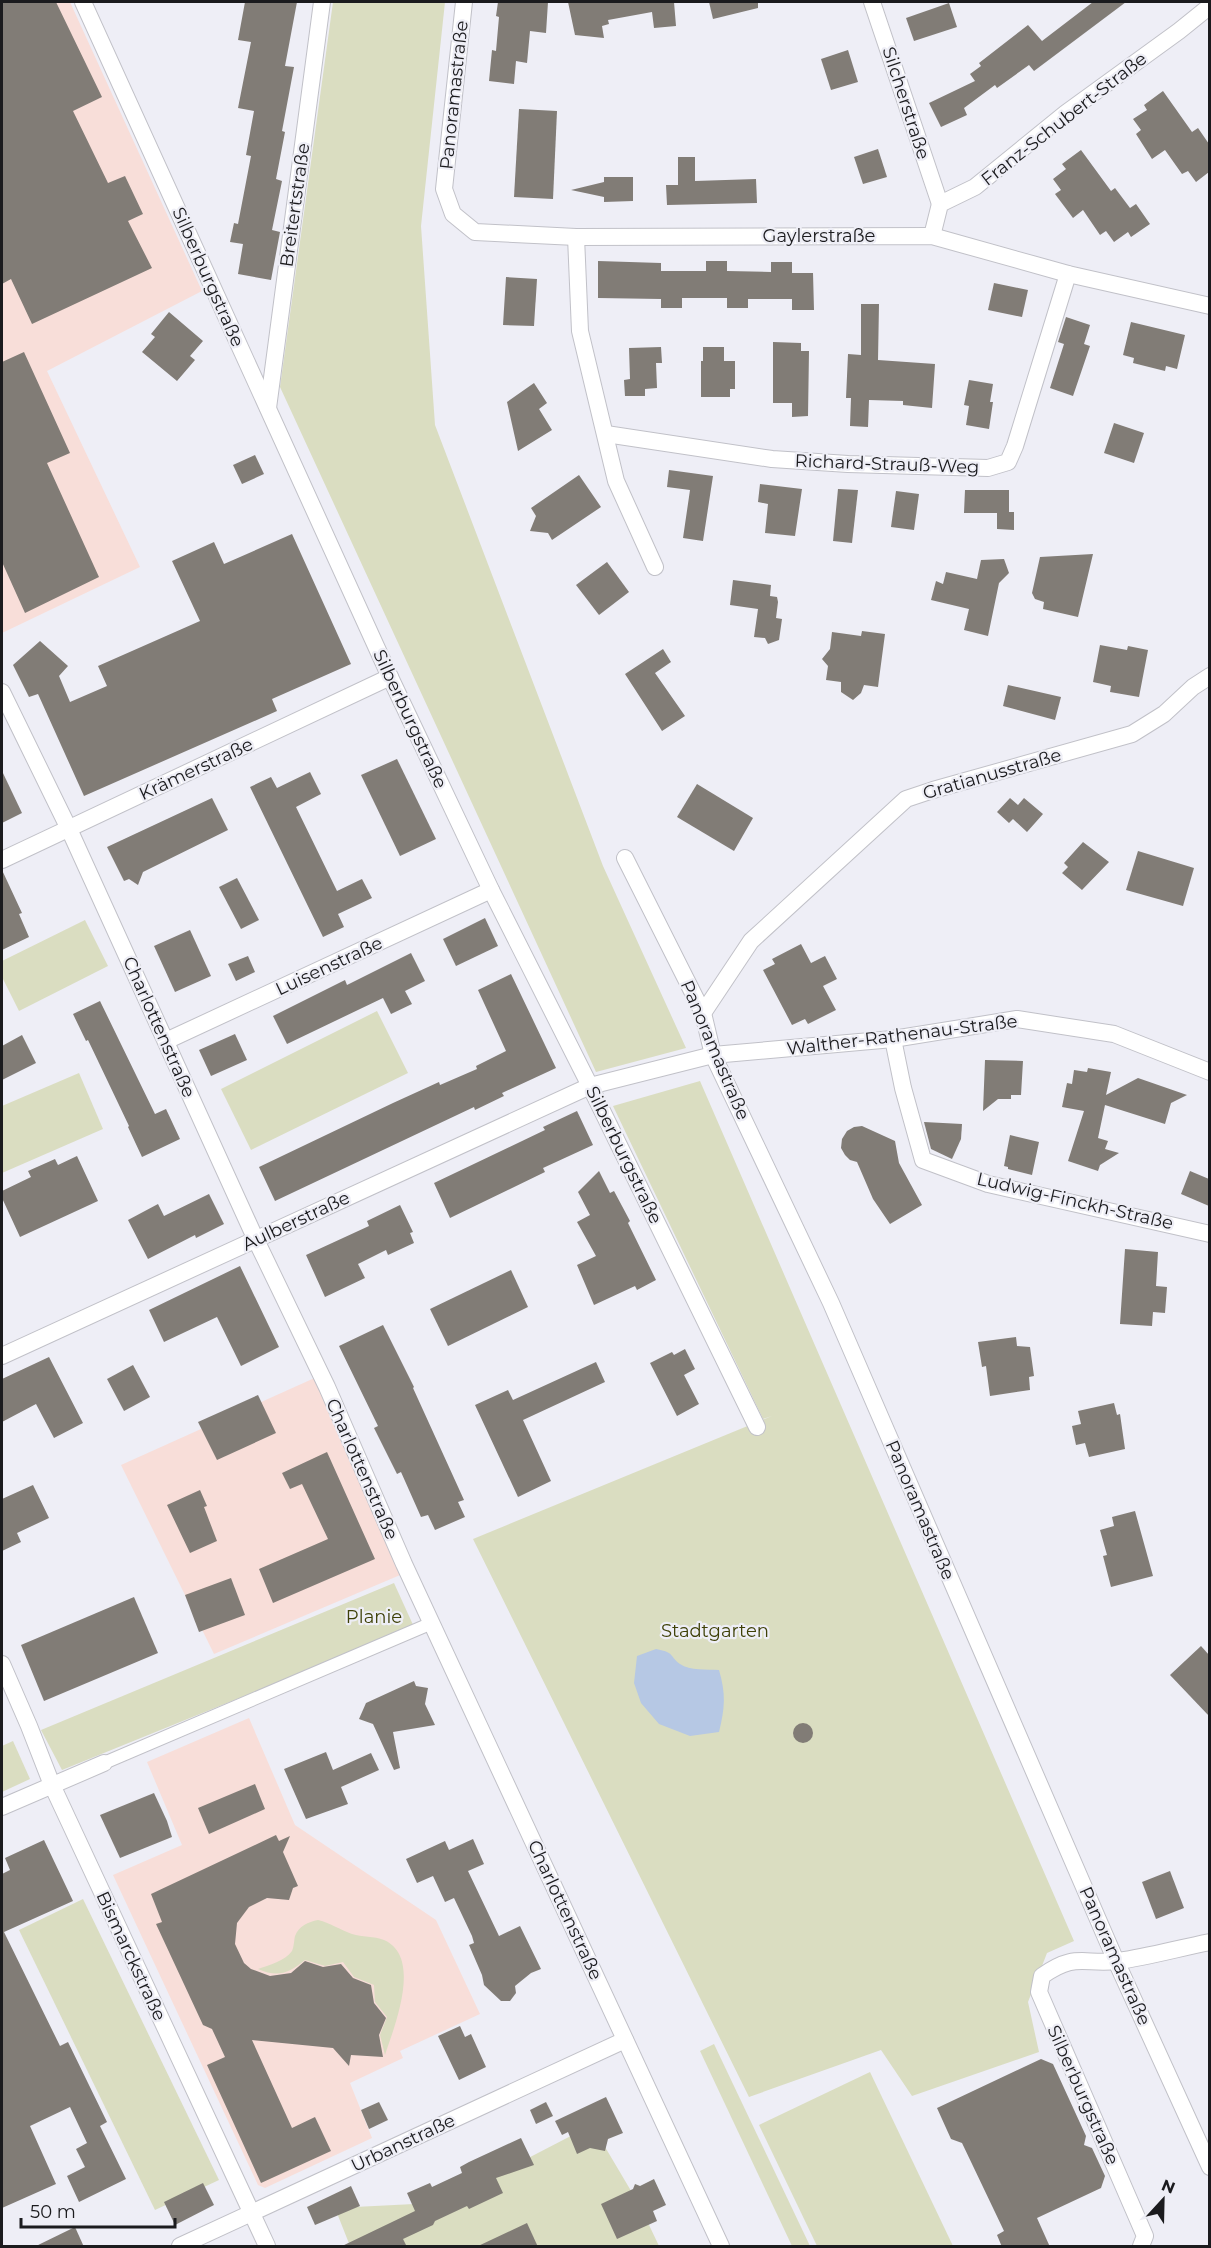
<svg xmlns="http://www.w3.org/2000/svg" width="1211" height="2248" viewBox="0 0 1211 2248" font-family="Montserrat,sans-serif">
	<rect width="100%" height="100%" fill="#eeeef6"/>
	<g fill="#f8ded9">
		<path d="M2,2H70L202,291L47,371L140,567L2,633Z"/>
		<path d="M319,1376L412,1570L214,1654L121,1465Z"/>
		<path d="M249,1718L295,1825L436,1920L480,2014L400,2051L403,2058L350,2083L372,2138L265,2188L258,2185L113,1875L182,1845L147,1762Z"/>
	</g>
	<g fill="#daddc1">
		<path d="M333,2H445L421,226L435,425L603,866L686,1048L596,1072L280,387Z"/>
		<path d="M85,920L108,966L19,1011L2,977V961Z"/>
		<path d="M377,1011L408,1073L251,1150L221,1089Z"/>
		<path d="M79,1073L103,1129L2,1173V1106Z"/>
		<path d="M700,1081L1074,1941L1047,1953L1028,2002L1039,2052L912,2096L881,2050L749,2097L473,1539L772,1416L763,1419L613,1106Z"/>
		<path d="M394,1583L414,1627L62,1770L41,1730Z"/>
		<path d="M13,1741L30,1779L2,1792V1746Z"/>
		<path d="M83,1899L219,2180L155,2210L19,1930Z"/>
		<path d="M318,1920C331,1923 340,1930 352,1934C362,1937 374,1936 384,1940C423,1957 394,2027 385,2055L380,2035L387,2017L375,2002L374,1985L354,1977L343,1962L325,1966L305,1960C289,1973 278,1978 258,1969C269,1965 285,1961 292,1951C294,1947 294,1940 295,1936C299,1926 308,1922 318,1920Z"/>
		<path d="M714,2044L810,2246H792L700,2051Z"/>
		<path d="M870,2072L953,2246H817L759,2125Z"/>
		<path d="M592,2125L640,2206L659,2246H350L335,2208L434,2203L480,2183Z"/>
	</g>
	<path fill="#b6c8e4" d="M656,1649C676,1653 668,1655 680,1664C690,1671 707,1669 719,1670C726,1694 725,1708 719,1732L690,1736L659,1724L641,1703L634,1683L637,1656Z"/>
	<g fill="#817c76">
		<path d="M2,2H56L102,97L73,111L108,183L125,176L143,214L128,221L152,268L32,324L11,279L2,284Z"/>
		<path d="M245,2H297L285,66L294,67L282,131L285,132L276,179L282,181L272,230L280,232L271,280L238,274L243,244L230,242L234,223L238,224L251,156L246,155L254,111L238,108L251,42L238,40Z"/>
		<path d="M498,2H548L546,33L530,31L527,63L516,61L514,84L489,81L492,50L496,51L499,17L496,16Z"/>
		<path d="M568,2H674L676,26L654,28L652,12L608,20L609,24L602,26L604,38L575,35Z"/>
		<path d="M709,2H758V8L713,19Z"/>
		<path d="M1093,2H1126L1034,71L1029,65L997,88L995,85L964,108L967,115L941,127L929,103L975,81L970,74L981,66L979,63L1028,25L1042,41Z"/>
		<path d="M949,3L957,27L914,41L906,18Z"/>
		<path d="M848,50L858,82L831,90L821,59Z"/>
		<path d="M1163,91L1192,132L1198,128L1209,144V172L1196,182L1188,171L1182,174L1165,150L1152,159L1136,134L1141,130L1133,119L1147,110L1144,105Z"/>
		<path d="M519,109L557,111L553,199L514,197Z"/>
		<path d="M878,149L887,177L863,184L854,157Z"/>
		<path d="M1081,150L1111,191L1115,188L1130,208L1136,204L1150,224L1131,237L1128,232L1114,242L1106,231L1100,235L1083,210L1073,218L1055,194L1061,190L1053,179L1066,169L1062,164Z"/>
		<path d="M678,157H695V181L756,179L757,203L667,205L666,185H678Z"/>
		<path d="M604,177H633V201L604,202V197L571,190L604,182Z"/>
		<path d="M598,261L661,263V271H706V261H727V271L771,272V262H792V273H813L814,310H792V299H748V308H727V298H682V308H661V299L598,298Z"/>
		<path d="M506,277L537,279L534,326L503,325Z"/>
		<path d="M994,283L1028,290L1022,317L988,310Z"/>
		<path d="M861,304H879L878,360L935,364L932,408L903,405V401L869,400L868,427L850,426L851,398H846L848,354L861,355Z"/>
		<path d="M169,312L203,341L190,356L195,360L177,381L142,352L155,337L151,334Z"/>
		<path d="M1066,317L1090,325L1084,344L1090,346L1073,396L1050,388L1064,344L1058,342Z"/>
		<path d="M1131,322L1185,335L1177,369L1166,366L1165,371L1133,363L1134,358L1123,355Z"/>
		<path d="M773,342L801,343V351H809L808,416L792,417V403H773Z"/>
		<path d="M661,347L662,363H656L657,388L645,389V396H625L624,380L630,379L629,348Z"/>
		<path d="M703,347H724V361H735V389H730V397H701V361H703Z"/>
		<path d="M24,352L70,453L47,463L99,577L25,613L2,562V362Z"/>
		<path d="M969,380L993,384L990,402H993L989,429L966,425L969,406L964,405Z"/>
		<path d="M534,383L547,403L539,409L552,430L518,451L507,402Z"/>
		<path d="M1114,423L1144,433L1134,463L1104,453Z"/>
		<path d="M255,455L264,474L242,484L233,465Z"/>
		<path d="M669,470L713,476L703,541L683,538L690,490L667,487Z"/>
		<path d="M579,475L601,507L552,540L548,533L530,531L536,516L531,508Z"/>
		<path d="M760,484L802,489L795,536L765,533L768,504L758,502Z"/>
		<path d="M838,489L858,490L852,543L833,541Z"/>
		<path d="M965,490H1009V512H1014V530L997,529V513H964Z"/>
		<path d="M896,491L919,494L914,530L891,527Z"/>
		<path d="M292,534L351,664L272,699L277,711L84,796L38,694L29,697L13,665L40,641L68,666L59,676L70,702L107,686L98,666L200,621L172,561L214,542L224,564Z"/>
		<path d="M1093,554L1078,617L1043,609L1044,602L1035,599L1032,593L1040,557Z"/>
		<path d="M1004,559L1009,573L999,583L988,636L964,630L969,609L931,600L936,581L943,584L946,572L977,579L981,560Z"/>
		<path d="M607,562L629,592L599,615L576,585Z"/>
		<path d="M733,580L771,585L770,596L777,597L778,602L776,618L782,619L779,640L768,644L765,638L754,637L758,609L730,605Z"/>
		<path d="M862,631L885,634L879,679L878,687L864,685L861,693L853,700L841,692V682L826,680L828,666L822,659L830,649L832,632L861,636Z"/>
		<path d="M1100,645L1127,650L1128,646L1148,650L1139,697L1110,692L1111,686L1093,682Z"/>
		<path d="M663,649L671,662L655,673L685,716L662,731L625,674Z"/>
		<path d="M1008,685L1061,697L1055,720L1003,706Z"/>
		<path d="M397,759L436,839L400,856L361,775Z"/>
		<path d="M2,771L22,813L2,823Z"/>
		<path d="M310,772L321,794L296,807L337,891L362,879L372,898L338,914L344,927L323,937L250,787L271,777L277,788Z"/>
		<path d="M697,784L753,818L734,851L677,817Z"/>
		<path d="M212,798L228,830L143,872L138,885L129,879L124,881L107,847Z"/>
		<path d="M1010,798L1018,805L1024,798L1043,814L1027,832L1013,819L1009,823L997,812Z"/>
		<path d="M1083,842L1109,862L1082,890L1062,873L1068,867L1064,863Z"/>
		<path d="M1138,851L1194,868L1183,906L1126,890Z"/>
		<path d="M2,870L22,913L19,914L29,937L2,950Z"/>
		<path d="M237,878L259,920L241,929L219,887Z"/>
		<path d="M485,918L498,946L456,966L443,939Z"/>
		<path d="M190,930L211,976L175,992L154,946Z"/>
		<path d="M801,944L811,963L825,956L837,979L823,986L836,1010L808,1024L805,1019L792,1025L763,970L775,964L772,959Z"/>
		<path d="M411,953L425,981L405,991L412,1004L391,1014L383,998L287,1044L273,1016L345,980L347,985Z"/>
		<path d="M248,956L255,972L236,981L228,964Z"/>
		<path d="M511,974L556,1068L502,1093L504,1096L475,1110L474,1107L275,1201L259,1167L393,1103L439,1082L440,1085L477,1069L476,1066L506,1051L478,990Z"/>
		<path d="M100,1001L155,1114L166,1109L180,1139L142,1157L128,1127L129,1126L88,1040L86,1041L73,1014Z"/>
		<path d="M235,1034L247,1060L211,1076L199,1050Z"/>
		<path d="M22,1035L36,1063L2,1080V1046Z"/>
		<path d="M985,1060L1023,1061L1021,1095H1011V1099H998L983,1111Z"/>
		<path d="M1088,1068L1111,1072L1106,1095L1138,1078L1187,1095L1171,1103L1165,1124L1105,1105L1098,1138L1108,1141L1105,1149L1119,1153L1100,1165L1098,1171L1068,1161L1084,1111L1062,1107L1067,1083L1072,1084L1074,1070L1087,1072Z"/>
		<path d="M577,1111L593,1145L543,1168L545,1172L450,1218L434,1183L545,1130L543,1127Z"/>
		<path d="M924,1122L962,1124L961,1139L952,1159L931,1149Z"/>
		<path d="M862,1126L895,1141L899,1163L922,1205L890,1224L873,1199L857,1162L850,1160L845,1155L841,1148L842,1139L847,1131L854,1127Z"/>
		<path d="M1010,1135L1039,1142L1032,1175L1008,1169V1167L1004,1166Z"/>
		<path d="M77,1156L98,1201L20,1237L2,1198V1191L31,1177L28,1171L55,1159L58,1165Z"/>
		<path d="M599,1171L610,1193L614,1191L630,1221L628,1223L656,1280L637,1290L635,1286L594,1305L577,1265L596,1256L577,1222L590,1215L578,1192Z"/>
		<path d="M1190,1171L1209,1179V1206L1181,1194Z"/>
		<path d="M209,1194L224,1224L196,1238L195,1235L148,1259L128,1220L158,1204L164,1216Z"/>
		<path d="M400,1205L413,1232L410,1233L414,1243L388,1255L386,1250L358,1264L365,1278L325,1297L306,1255L369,1226L367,1221Z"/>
		<path d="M1125,1249L1158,1252L1156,1286L1167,1287L1165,1313L1153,1312L1152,1326L1120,1324Z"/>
		<path d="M240,1266L279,1347L241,1366L217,1317L164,1342L149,1310Z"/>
		<path d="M511,1270L528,1307L448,1346L430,1309Z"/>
		<path d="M383,1325L414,1387L413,1388L464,1500L458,1502L465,1517L435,1530L428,1515L421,1517L401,1472L397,1474L374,1428L378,1426L339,1346Z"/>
		<path d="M1016,1337L1017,1346L1030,1347L1034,1376L1029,1377L1030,1390L990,1396L986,1366L982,1367L978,1342Z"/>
		<path d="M685,1349L695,1369L684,1375L699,1404L677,1416L650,1363L672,1352L674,1355Z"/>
		<path d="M49,1357L83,1423L54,1438L36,1404L2,1422V1379Z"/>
		<path d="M596,1362L605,1382L523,1420L551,1481L518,1497L475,1405L508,1390L513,1400Z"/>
		<path d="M133,1365L150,1397L124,1411L107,1379Z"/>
		<path d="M258,1395L276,1433L217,1460L198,1422Z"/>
		<path d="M1114,1403L1117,1415L1120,1414L1125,1449L1089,1457L1085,1443L1076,1445L1072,1426L1081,1424L1078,1411Z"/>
		<path d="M327,1452L375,1559L273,1603L259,1569L328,1539L302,1484L290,1489L282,1473Z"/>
		<path d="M33,1485L49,1518L17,1533L21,1542L2,1551V1499Z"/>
		<path d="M200,1490L207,1506L204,1507L217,1541L190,1553L167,1505Z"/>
		<path d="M1135,1511L1153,1576L1111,1587L1103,1556L1107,1555L1100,1530L1114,1526L1112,1517Z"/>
		<path d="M231,1578L245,1615L199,1632L185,1595Z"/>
		<path d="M134,1597L158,1653L44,1701L21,1645Z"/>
		<path d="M1201,1646L1209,1655V1716L1170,1675Z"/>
		<path d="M414,1681L416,1686L428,1688L425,1704L435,1725L393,1732L400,1768L394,1770L373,1724L359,1719L366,1703Z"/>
		<circle cx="803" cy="1733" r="10"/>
		<path d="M326,1752L333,1770L371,1753L379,1770L341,1787L348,1804L306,1819L284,1769Z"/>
		<path d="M255,1784L265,1809L209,1834L198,1808Z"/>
		<path d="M154,1793L167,1821L172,1837L120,1858L100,1815Z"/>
		<path d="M276,1835L279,1841L290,1836L283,1852L298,1886L293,1888L289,1900L267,1898L249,1907L237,1923L235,1944L244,1963L251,1969L270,1976L291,1973L305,1961L323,1967L341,1964L353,1978L371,1985L374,2003L386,2018L379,2035L383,2057L351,2055L349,2066L333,2048L252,2040L292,2128L315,2117L331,2151L261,2183L207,2065L225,2057L212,2029L203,2025L156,1924L162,1922L151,1894Z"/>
		<path d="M473,1839L484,1864L468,1871L499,1936L520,1926L541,1969L531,1973L515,1986L516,1993L510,2001H501L484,1985L482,1975L469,1945L474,1943L472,1936L454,1898L445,1902L433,1876L417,1883L406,1859L445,1841L449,1850Z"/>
		<path d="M44,1840L73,1901L4,1932L60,2046L68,2042L107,2122L100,2126L126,2179L79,2202L67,2176L85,2167L76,2149L87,2143L70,2107L30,2126L56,2184L2,2208V1874L10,1870L5,1858Z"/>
		<path d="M1170,1871L1184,1908L1156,1919L1142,1882Z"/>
		<path d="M460,2026L465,2037L471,2034L486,2067L459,2080L438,2036Z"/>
		<path d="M1041,2059L1053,2064L1086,2136L1084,2145L1092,2148L1105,2176L1101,2188L1037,2218L1050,2247H1002L997,2235L1004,2231L962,2143L951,2139L937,2108Z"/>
		<path d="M606,2097L623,2133L608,2139L605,2151L590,2148L577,2154L568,2132L562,2135L555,2121Z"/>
		<path d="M379,2102L388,2120L369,2129L361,2110Z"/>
		<path d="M546,2102L553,2116L536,2124L530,2110Z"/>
		<path d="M521,2138L534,2165L496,2178L503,2193L469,2209L467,2206L435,2221L433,2225L403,2239L407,2247H340L415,2211L407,2193L430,2183L432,2187L462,2173L460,2167L469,2162Z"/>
		<path d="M654,2179L666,2205L653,2211L657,2221L617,2239L601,2204L633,2189L635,2184L640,2186Z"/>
		<path d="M203,2183L214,2205L175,2225L164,2202Z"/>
		<path d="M351,2186L360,2206L315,2225L307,2207Z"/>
		<path d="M527,2223L538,2247H476Z"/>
		<path d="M75,2227L84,2247H34Z"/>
	</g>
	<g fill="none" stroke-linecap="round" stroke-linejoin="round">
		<defs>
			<path id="pedestrian" d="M104,1763L432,1623"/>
			<g id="minor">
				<path d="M83,2L390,677L491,890L590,1086L757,1427"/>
				<path d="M464,2L444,189L453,214L475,232L576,237L932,236L1068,274L1210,306"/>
				<path d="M872,2L940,204"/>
				<path d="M932,236L940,204L975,187L1066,113L1179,31L1210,6"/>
				<path d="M576,237L580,331L616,481L655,567"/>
				<path d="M268,408L322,2"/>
				<path d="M606,434L772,459L848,464L988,468L1008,462L1015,446L1068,274"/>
				<path d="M2,692L69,829L256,1240L327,1387L404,1564L721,2246"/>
				<path d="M625,858L703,1013L713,1055L831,1303L1116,1961L1210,2167"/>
				<path d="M2,860L390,677"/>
				<path d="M703,1013L751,941L906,799L933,790L1132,734L1164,714L1193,687L1210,676"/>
				<path d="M893,1039L903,1088L923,1160L988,1184L1210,1234"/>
				<path d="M166,1041L491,890"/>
				<path d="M2,1356L590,1086L713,1055L893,1039L1017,1019L1114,1034L1210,1072"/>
				<path d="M2,1664L29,1726L52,1785L267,2246"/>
				<path d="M2,1807L104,1763"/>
				<path d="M180,2246L625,2040"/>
				<path d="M1141,2246L1145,2236L1039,1992L1042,1976C1076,1952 1083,1965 1118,1961C1148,1957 1179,1948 1210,1942"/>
			</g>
		</defs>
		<use href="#pedestrian" stroke="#c1c1c8" stroke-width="14"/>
		<use href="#minor" stroke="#c1c1c8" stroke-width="18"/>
		<use href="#pedestrian" stroke="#fff" stroke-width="12"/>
		<use href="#minor" stroke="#fff" stroke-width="16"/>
	</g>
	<g text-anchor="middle" stroke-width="4.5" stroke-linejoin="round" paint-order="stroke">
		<g font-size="18" fill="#1b1b1e" stroke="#eeeef6">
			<text transform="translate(454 95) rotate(-84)" y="6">Panoramastraße</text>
			<text transform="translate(906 103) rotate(72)" y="6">Silcherstraße</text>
			<text transform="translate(1064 119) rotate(-38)" y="6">Franz-Schubert-Straße</text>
			<text transform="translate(295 205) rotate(-82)" y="6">Breitertstraße</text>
			<text x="819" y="242">Gaylerstraße</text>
			<text transform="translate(208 277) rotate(66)" y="6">Silberburgstraße</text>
			<text transform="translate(887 464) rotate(2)" y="6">Richard-Strauß-Weg</text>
			<text transform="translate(410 719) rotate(65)" y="6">Silberburgstraße</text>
			<text transform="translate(196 769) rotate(-25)" y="6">Krämerstraße</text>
			<text transform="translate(992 774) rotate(-16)" y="6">Gratianusstraße</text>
			<text transform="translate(329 966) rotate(-25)" y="6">Luisenstraße</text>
			<text transform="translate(159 1027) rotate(66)" y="6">Charlottenstraße</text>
			<text transform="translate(902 1035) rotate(-7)" y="6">Walther-Rathenau-Straße</text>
			<text transform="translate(715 1050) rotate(67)" y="6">Panoramastraße</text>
			<text transform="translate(624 1155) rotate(64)" y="6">Silberburgstraße</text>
			<text transform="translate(1075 1201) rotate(13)" y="6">Ludwig-Finckh-Straße</text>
			<text transform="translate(296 1221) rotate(-25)" y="6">Aulberstraße</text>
			<text transform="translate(362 1469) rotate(66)" y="6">Charlottenstraße</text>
			<text transform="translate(920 1510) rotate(67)" y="6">Panoramastraße</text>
			<text transform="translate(565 1910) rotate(65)" y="6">Charlottenstraße</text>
			<text transform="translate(131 1956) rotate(65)" y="6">Bismarckstraße</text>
			<text transform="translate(1115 1956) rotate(66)" y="6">Panoramastraße</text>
			<text transform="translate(1083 2095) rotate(66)" y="6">Silberburgstraße</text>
			<text transform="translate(403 2143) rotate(-25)" y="6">Urbanstraße</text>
		</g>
		<g font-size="18" fill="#3e4007" stroke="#eeeef6">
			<text x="374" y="1623">Planie</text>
			<text x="715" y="1637">Stadtgarten</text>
		</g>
	</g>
	<rect width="1211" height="2248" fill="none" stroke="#1b1b1e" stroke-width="6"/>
	<g transform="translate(1163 2200) rotate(22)" stroke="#eeeef6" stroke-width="4.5" paint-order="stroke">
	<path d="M0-4.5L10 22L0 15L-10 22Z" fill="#1b1b1e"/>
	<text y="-9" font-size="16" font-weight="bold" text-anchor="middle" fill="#1b1b1e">N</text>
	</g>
	<path d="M21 2218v9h154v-9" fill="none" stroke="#1b1b1e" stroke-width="3"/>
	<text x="30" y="2218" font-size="18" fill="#1b1b1e" stroke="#eeeef6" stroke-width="4.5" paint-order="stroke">50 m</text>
</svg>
